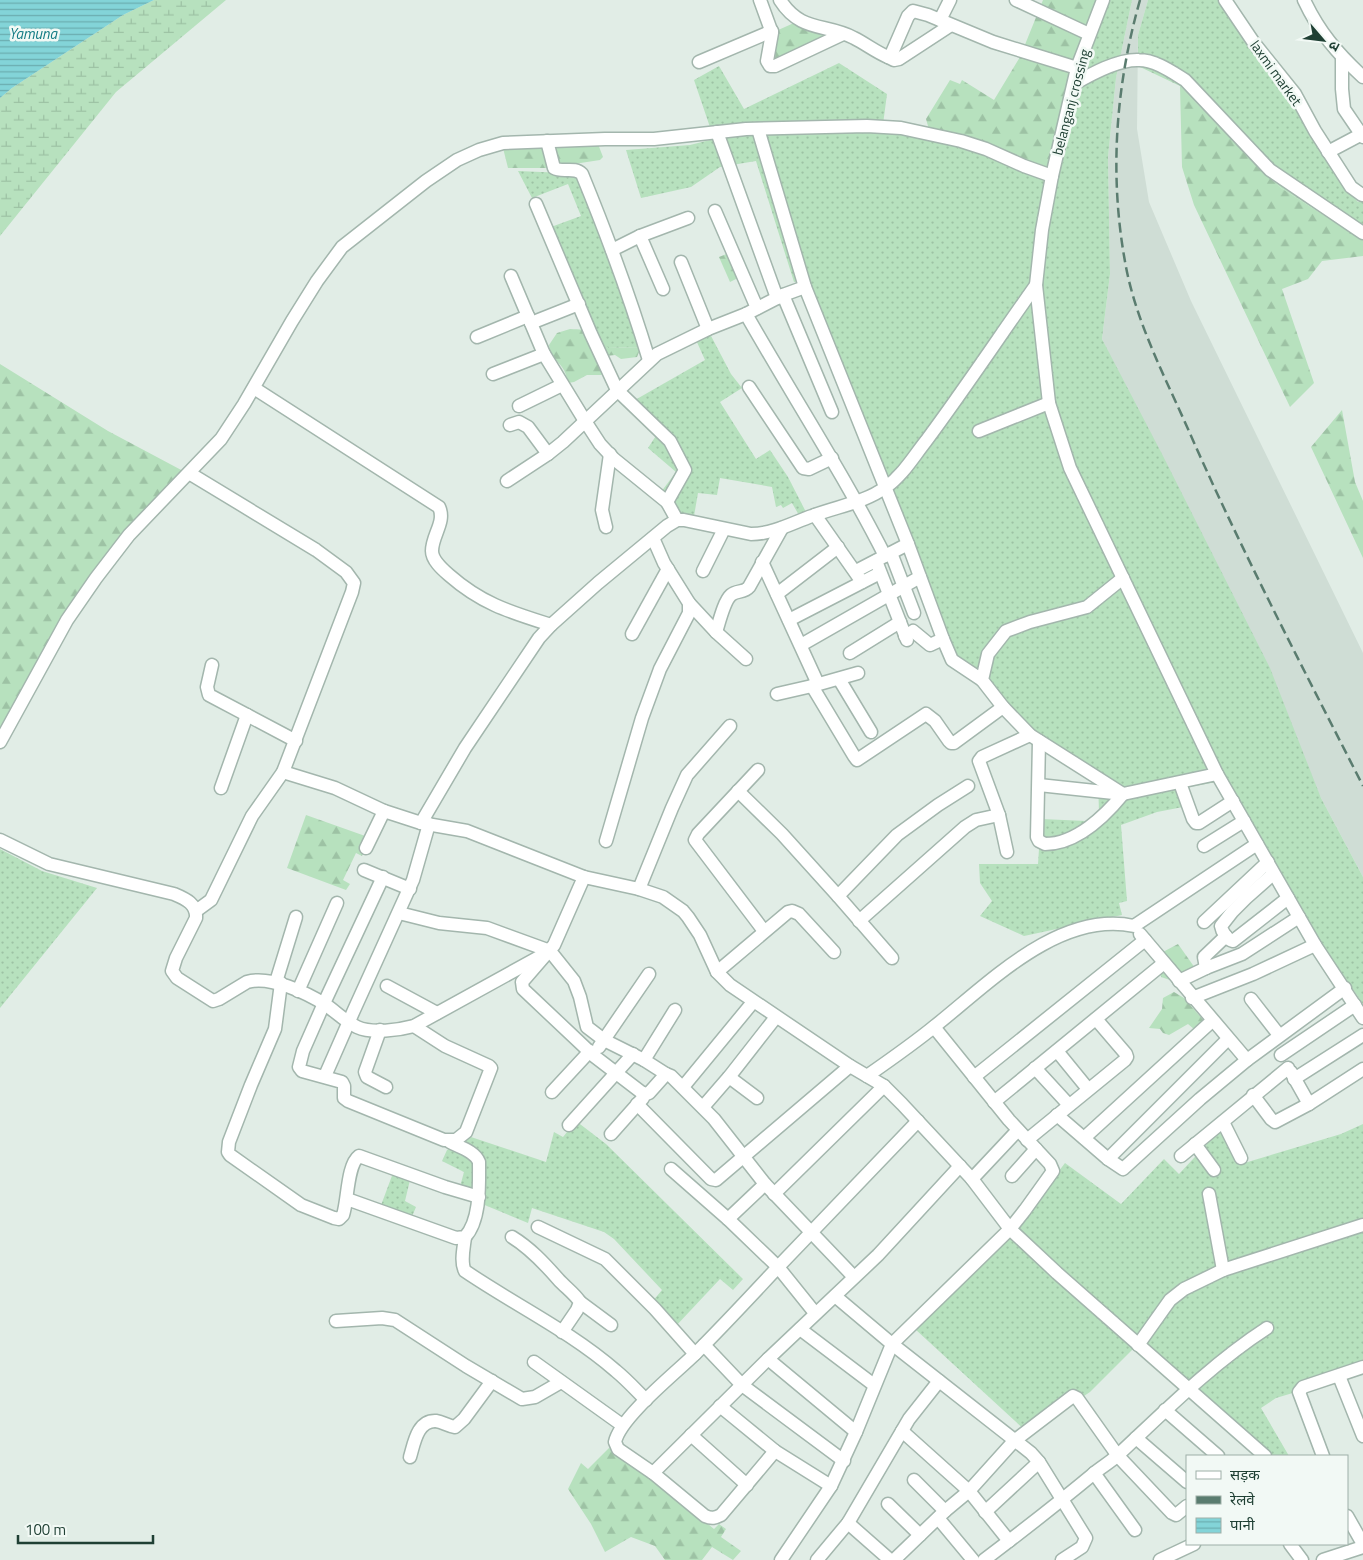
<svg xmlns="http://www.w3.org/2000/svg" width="1363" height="1560" viewBox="0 0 1363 1560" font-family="'Titillium Web','Noto Sans Devanagari',sans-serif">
	<defs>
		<pattern id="grass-dots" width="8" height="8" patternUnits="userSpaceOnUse" patternTransform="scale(1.25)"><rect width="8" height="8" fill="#b7e1be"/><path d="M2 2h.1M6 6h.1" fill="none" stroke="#9dc2a4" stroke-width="1.8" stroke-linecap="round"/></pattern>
		<pattern id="forest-firs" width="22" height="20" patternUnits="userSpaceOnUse" patternTransform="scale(1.25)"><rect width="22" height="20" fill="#b7e1be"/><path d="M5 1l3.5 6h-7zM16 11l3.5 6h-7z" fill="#9dc2a4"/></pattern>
		<pattern id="wetland-marsh" width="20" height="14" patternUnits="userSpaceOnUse" patternTransform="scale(1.25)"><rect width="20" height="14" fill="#b7e1be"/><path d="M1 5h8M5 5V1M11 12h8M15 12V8" fill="none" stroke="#9dc2a4"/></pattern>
		<pattern id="water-rules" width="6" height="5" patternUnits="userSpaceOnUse" patternTransform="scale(1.25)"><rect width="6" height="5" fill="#83d4d8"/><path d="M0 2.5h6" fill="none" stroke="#6badb0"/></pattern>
	</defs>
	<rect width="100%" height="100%" fill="#e1ede6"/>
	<path fill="#cfddd5" d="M1132,0H1148L1138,35L1137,129L1149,202L1191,301L1363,653V877L1321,798L1102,339L1110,274L1108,157L1116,78Z"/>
	<g fill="url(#grass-dots)">
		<path d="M1105,0H1132L1116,78L1108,157L1110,274L1102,339L1162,454L1270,668L1321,798L1363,877V1004L1301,914L1227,780L1179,789L1183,807L1157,812L1121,825L1127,901L1119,903L1122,915L1024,936L980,916L992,901L980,883L979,864H1038L1041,819L1087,821L1099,811L1098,783L1030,738L980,682L950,662L799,281L794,282L756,161L720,167L691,187L641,198L626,150L690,145L714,139L694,80L719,66L744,109L839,63L887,94L882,132L932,140L980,153L1080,68Z"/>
		<path d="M1148,0H1222L1291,95L1348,191L1358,202L1363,199V240L1281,188L1257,166L1180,86L1138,66V35Z"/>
		<path d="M518,171L565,173L579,176L641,347L608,348L593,331L551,227L581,216L568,184L532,198Z"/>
		<path d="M710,334L731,374L742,388L720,402L756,459L770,450L788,477L807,514L800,517L792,503L783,508L781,505L776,507L772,487L720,478L717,495L698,493L694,516L677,514L661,492L676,472L648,448L661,428L635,400L705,360L696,340Z"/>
		<path d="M0,849L42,871L97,888L0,1008Z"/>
		<path d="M576,1121L606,1144L743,1279L733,1290L720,1279L675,1327L652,1302L662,1290L614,1239L604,1232L532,1208L528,1223L458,1194L464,1172L442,1161L447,1150L468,1136L546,1162L554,1132L563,1137Z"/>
		<path d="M1363,1124V1372L1276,1398L1261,1408L1289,1456H1268L1147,1346L1133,1349L1090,1392L1028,1433L915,1329L1008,1239L1065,1163L1121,1204L1164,1159L1179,1174L1221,1129L1241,1164L1341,1134Z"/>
		<path d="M393,1173L410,1180L405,1201L416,1207L411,1219L380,1208Z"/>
	</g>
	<g fill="url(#forest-firs)">
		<path d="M1043,0H1105L1080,68L1052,185L980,153L932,140L926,119L950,80L960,84L962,80L994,100L1020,57Z"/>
		<path d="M805,18L847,33L806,58L799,47L775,60L776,31Z"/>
		<path d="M1180,86L1257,166L1281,188L1363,240V256L1322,261L1308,279L1282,289L1314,383L1290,407L1194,205L1182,167Z"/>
		<path d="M598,144L603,157L600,160L548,168H508L503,148Z"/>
		<path d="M729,253L740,277L730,282L719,257Z"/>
		<path d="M570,329C589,330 601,328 608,348L641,347L637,357L621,359L615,355L606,356L605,372L601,375H587L574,382L568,383C566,370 560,363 551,356L549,345L557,333Z"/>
		<path d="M0,364L108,431L185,472L117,540L62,619L0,729Z"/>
		<path d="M1342,410L1355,482L1363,501V558L1311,447Z"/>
		<path d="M306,815L368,837L362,856L356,853L343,880L350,884L346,890L287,868Z"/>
		<path d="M1178,944L1195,968L1173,981L1161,977L1158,963L1161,953Z"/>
		<path d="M1174,992L1184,998L1205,1022L1195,1030L1188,1024L1169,1035L1163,1033L1160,1029L1149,1028L1162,1009L1163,998Z"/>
		<path d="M609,1448L651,1477L714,1529L719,1524L726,1529L721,1537L741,1551L733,1560L712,1547L702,1560H665L655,1546L631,1537L605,1552L591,1524L568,1489L581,1463L588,1469Z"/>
	</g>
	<path fill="url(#wetland-marsh)" d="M154,0H226L116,92L0,236V98L12,88L123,15Z"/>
	<path fill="url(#water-rules)" d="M0,0H154L123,15L12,88L0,98Z"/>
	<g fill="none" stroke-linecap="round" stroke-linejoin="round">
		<defs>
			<g id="minor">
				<path d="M760,0L772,33L767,61L770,66H775L843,34"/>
				<path d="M780,0C801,33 826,23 854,38C866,44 876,52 888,57L891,55L908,16L913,11L928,15L993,42L1077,68"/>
				<path d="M1016,0L1089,34"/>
				<path d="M1103,0L1077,68L1052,176L1042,230L1036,285L1049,403L1070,468L1217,774L1315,945L1363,1018"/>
				<path d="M1225,0L1254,43L1295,94L1315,131L1351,187L1362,195"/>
				<path d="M1304,0C1319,32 1337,53 1363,77"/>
				<path d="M940,20L950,0"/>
				<path d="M888,57L894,60L899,59L951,25"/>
				<path d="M1342,58V89L1344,109L1363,137"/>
				<path d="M699,62L772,31"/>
				<path d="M1074,84C1091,74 1118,59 1139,60C1155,60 1172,72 1185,80L1270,170L1363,233"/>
				<path d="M758,129L805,287L908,544L943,639L952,660L982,680"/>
				<path d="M717,132L777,298"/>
				<path d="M547,141L554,168C563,173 574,166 582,174C607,235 630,297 649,360"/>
				<path d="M1328,152L1362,134"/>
				<path d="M536,204L591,334L617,390L670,441L685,470L667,502"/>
				<path d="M715,211L757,308"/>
				<path d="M640,236L663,289"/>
				<path d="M612,250L640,236L688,218"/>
				<path d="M681,262L708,329"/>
				<path d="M511,276L544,354L585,421L600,444L614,459L667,502L677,520"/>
				<path d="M783,295L832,412"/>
				<path d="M746,314C792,395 843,473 885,556"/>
				<path d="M531,323L579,304"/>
				<path d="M477,337L528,316"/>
				<path d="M493,374L544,354"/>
				<path d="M749,387L803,468L809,469L832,458"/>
				<path d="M254,388L439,507C446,522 432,535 432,551C432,560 442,569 449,575C482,604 510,612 551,625"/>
				<path d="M519,406L562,385"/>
				<path d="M510,425L519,422L528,427L548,454"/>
				<path d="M979,431L1049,403"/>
				<path d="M189,473L316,550L346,572L354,583L352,592L283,772L252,816L211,900L196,911"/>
				<path d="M507,481L548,454L563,442L657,354L708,329L746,314L783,295L805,287"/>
				<path d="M815,515L862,582"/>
				<path d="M606,527L602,510L610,454"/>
				<path d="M891,553L914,613"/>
				<path d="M876,561L907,640"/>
				<path d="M762,562L818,684"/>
				<path d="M703,571L724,529"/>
				<path d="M856,571L908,544"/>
				<path d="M777,594L838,547"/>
				<path d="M689,603L716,632L746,659"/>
				<path d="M789,620L880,573"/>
				<path d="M716,632C719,623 724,601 731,595C737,590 744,593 749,587L782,528"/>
				<path d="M632,634L668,569"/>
				<path d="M905,636L913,631L930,645L943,639"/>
				<path d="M801,645L920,577"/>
				<path d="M850,653L900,622"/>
				<path d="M212,665L207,687L209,695L296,741"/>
				<path d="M839,679L871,732"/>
				<path d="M812,686L854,756L857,760L926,714L935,721L949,741L951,743H954L1003,707"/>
				<path d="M777,694L812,686L858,673"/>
				<path d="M1039,741L1037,837L1039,841L1045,844C1076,844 1105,816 1123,794"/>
				<path d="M0,742L67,620L96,578L129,535L221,439L244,404L292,321L317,281L342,247L426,181L457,160L479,150L503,143L605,139H654L746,129L867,126L901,128L961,141L986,149L1024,166L1052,176"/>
				<path d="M758,770L698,834L695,840L764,931"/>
				<path d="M283,772L335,788L384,811"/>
				<path d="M1180,783L1193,819L1196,823H1199L1233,801"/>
				<path d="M1039,785L1123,794L1217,774"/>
				<path d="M221,788L247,715"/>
				<path d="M738,791L782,834L838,896L892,958"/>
				<path d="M1123,794L1030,735L1003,707L982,680L988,654L1006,631L1030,622L1087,607L1123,578"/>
				<path d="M421,823L465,748L539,638L551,625L598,583L667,526L677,520H684L751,534C773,534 792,523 812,516C838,506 864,503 886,487C903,475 914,456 926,441C964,390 999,337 1036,285"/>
				<path d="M0,840L49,864L174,894C186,899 197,904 196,918L176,958L172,971L177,978L213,1001L219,999L247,982C270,975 307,993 326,1005C336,1012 346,1022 357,1027C372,1034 399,1030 414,1026L550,951"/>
				<path d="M606,841L642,718L660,669L689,613V603L664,563L653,538"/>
				<path d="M1204,846L1244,821"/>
				<path d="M366,848L384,811L421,823L467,831L584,877L639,889L663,897L683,911L688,917L700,935L717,972L730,985L850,1066L884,1086L902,1104L972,1179L1010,1229L1057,1273L1265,1456"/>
				<path d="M1007,852L999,815L979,761L982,757L1030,735"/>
				<path d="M364,870L410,889"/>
				<path d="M1273,874L1246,898L1232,912L1221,926C1222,932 1227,940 1233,941L1288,898"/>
				<path d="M383,877L325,1001L303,1051L299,1067L302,1071L342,1082L344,1086V1098L348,1101L444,1140H456L466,1132L491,1068L489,1066L445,1046L414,1026"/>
				<path d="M584,877L554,945L522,982L523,989L594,1056L641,1092L646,1094L649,1093L666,1074L671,1076L714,1119L765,1184L854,1277"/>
				<path d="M639,889L672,808L687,775L730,726"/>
				<path d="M838,896L897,835L938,805L968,786"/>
				<path d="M399,913L439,923L487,928L550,951L574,981L580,997L587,1027L604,1040L644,1060"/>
				<path d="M859,921L965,827L976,820L999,815"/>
				<path d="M1204,922L1268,862"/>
				<path d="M1140,934L1247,1060"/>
				<path d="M1206,968L1204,957L1226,936"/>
				<path d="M717,972L788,912L792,911L799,914L834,952"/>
				<path d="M1179,981L1206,968L1242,954L1299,917"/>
				<path d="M276,982L296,917"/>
				<path d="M281,983L275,1029L251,1085L229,1142L228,1152L230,1155L301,1205L334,1218L339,1219L343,1215C348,1200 347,1165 359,1156L445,1187L479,1197"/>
				<path d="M387,986L437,1013"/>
				<path d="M298,991L337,903"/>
				<path d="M1192,998L1253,974L1315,945"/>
				<path d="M1251,999L1279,1035"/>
				<path d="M380,1030L365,1072L367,1077L386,1087"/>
				<path d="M599,1047L649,974"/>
				<path d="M1057,1051L1088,1089"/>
				<path d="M1281,1055L1355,1005"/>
				<path d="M1035,1068L1069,1105"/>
				<path d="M1291,1072L1309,1104"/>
				<path d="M666,1074L644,1060L675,1010"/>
				<path d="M325,1076L354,1010L413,880L429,824"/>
				<path d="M867,1076C890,1060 913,1044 935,1026C988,984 1059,910 1134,926L1257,844"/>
				<path d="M729,1077L757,1098"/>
				<path d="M974,1077L1145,940"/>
				<path d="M1294,1079L1363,1035"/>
				<path d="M683,1087L753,1002"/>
				<path d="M552,1092L590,1051"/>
				<path d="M1253,1095L1271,1119L1275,1122L1309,1104L1363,1069"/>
				<path d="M994,1102L1164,963"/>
				<path d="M637,1104L711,1179L716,1180L850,1066"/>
				<path d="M703,1107L729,1077L776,1017"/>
				<path d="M1057,1115L1108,1159L1123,1169L1200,1099L1247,1060L1345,988"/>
				<path d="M1223,1122L1241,1158"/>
				<path d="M569,1125L633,1054"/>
				<path d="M611,1134L643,1098"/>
				<path d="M1084,1138L1212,1021"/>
				<path d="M1027,1140L1125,1060L1127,1057L1126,1054L1096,1019"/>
				<path d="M1195,1144L1214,1170"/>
				<path d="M1181,1156L1288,1068"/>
				<path d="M1108,1159L1228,1039"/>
				<path d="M671,1169L728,1219L765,1184"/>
				<path d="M1012,1176L1036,1149"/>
				<path d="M972,1179L1018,1130"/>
				<path d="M774,1194L884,1086"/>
				<path d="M1209,1194L1223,1270"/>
				<path d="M347,1199L456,1238L465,1237C481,1220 479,1184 479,1162C475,1151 459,1147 450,1142"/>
				<path d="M728,1219L778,1267L918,1121"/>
				<path d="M538,1227L605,1259L655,1309L695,1354"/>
				<path d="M465,1237C464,1247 460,1262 465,1271C515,1305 570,1331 616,1371C627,1380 636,1390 646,1400"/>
				<path d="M512,1237C530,1248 544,1263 558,1279C565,1287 574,1293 580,1302L577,1310L562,1332"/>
				<path d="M835,1296L892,1344L1031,1453L1039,1462L1086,1538L1082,1547L1062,1560"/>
				<path d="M580,1302L611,1325"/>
				<path d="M336,1321L382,1318L395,1320L466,1366L522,1399L535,1397L561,1382"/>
				<path d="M800,1329L874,1385"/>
				<path d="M704,1345L742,1385L844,1461"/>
				<path d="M1138,1345L1170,1300L1184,1289L1223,1270L1363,1225"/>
				<path d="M768,1359L856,1432"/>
				<path d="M534,1362L622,1425"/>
				<path d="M1339,1376L1363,1436"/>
				<path d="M720,1406L775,1451L831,1486"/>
				<path d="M1165,1410L1218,1456"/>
				<path d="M902,1431L969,1491L1009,1541"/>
				<path d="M691,1435L747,1485"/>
				<path d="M1136,1438L1187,1482"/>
				<path d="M775,1451L721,1515C715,1518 712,1519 705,1516L653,1473L618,1449L615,1442C620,1417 677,1372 696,1353C724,1325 751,1296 778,1267L815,1313"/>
				<path d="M1323,1456L1299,1392L1303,1387L1363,1367"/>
				<path d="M410,1457C414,1444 417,1420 436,1421C443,1422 448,1426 455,1427L464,1419L492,1381"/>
				<path d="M653,1473L768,1359L878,1255L960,1166"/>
				<path d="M1094,1473L1135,1530"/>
				<path d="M914,1480L945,1511"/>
				<path d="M888,1504L920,1535"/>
				<path d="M985,1512L1039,1462"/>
				<path d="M1347,1516L1363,1544"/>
				<path d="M938,1518L973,1560"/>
				<path d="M848,1523L890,1560"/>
				<path d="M1290,1544L1302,1560"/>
				<path d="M781,1560L831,1486L856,1432L892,1344L1010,1229L1025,1210L1053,1171L1050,1164L1009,1120L934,1027"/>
				<path d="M817,1560L848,1523L909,1419L939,1381"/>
				<path d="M894,1560L945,1511L969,1491L1014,1441L1073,1396L1077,1398L1118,1456L1172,1513L1176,1515L1187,1506"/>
				<path d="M984,1560C1021,1532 1057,1504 1092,1475C1101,1467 1111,1462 1119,1454C1166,1410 1213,1363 1267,1328"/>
				<path d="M1160,1560L1194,1544"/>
				<path d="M1323,1560L1363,1547"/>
			</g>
		</defs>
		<use href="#minor" stroke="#a3b6ad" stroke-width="15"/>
		<use href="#minor" stroke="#fff" stroke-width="12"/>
		<path stroke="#5a7c6f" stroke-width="2.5" stroke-dasharray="10 5" stroke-linecap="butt" d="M1140,0C1115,88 1109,178 1126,267C1137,324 1165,377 1188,429C1241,550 1303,668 1363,786"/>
	</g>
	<g text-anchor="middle" stroke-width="5" stroke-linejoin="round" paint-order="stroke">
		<g font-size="14" fill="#1f4034" stroke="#f2f9f5">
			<text transform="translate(1276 73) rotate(54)" y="5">laxmi market</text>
			<text transform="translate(1071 102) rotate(-75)" y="5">belanganj crossing</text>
		</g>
		<g font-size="15" font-style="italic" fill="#127b83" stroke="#f2f9f5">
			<text x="33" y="39">Yamuna</text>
		</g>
	</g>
	<rect x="1186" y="1455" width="162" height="90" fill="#f2f9f5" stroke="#9eafa8"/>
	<rect x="1196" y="1471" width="25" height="8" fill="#ffffff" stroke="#9eafa8"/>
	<text x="1230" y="1480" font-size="15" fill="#1f4034">सड़क</text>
	<rect x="1196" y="1496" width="25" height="8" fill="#5a7c6f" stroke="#9eafa8"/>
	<text x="1230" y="1505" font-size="15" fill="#1f4034">रेलवे</text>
	<rect x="1196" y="1518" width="25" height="15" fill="url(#water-rules)" stroke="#9eafa8"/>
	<text x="1230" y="1530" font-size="15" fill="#1f4034">पानी</text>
	<g transform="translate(1323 40) rotate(118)" stroke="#f2f9f5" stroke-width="4" paint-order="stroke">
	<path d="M0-4L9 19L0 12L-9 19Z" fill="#1f4034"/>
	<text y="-8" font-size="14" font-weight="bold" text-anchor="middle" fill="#1f4034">उ</text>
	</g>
	<path d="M18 1535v8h135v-8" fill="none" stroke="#1f4034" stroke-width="2.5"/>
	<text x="25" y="1535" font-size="15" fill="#1f4034" stroke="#f2f9f5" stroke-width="4" paint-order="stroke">100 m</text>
</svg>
